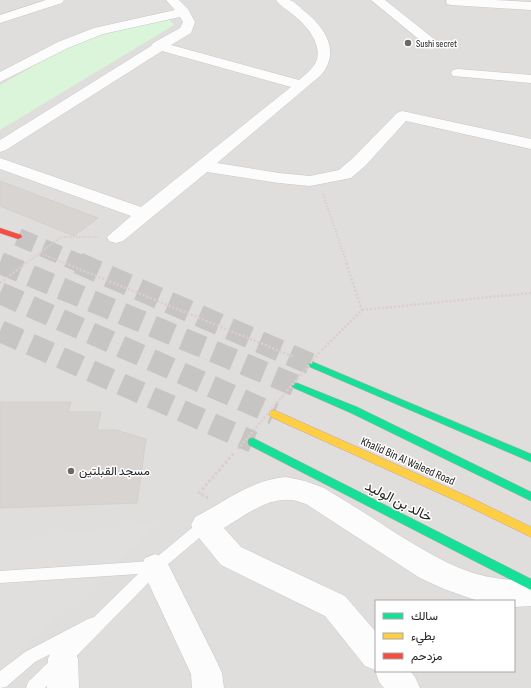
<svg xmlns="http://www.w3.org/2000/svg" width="531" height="688" viewBox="0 0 531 688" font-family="'Sofia Sans Condensed',Vazirmatn,sans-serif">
	<rect width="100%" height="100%" fill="#f0eeeb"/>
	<path fill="#dfdedc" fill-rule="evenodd" d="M0,0H531V688H0ZM376,601H514V671H376Z"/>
	<path fill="#daf5da" d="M169,19L174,25L0,130V85C22,73 44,59 67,48C100,33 134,26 169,19Z"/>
	<path fill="#e0dfde" d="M160,523L0,670V541Z"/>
	<g fill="#d7d4d2" stroke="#d3d0cc">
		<path d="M0,181L98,218L74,236L0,206Z"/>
		<path d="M0,402H71L68,412H101L97,430H116L146,439L137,503L0,508Z"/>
	</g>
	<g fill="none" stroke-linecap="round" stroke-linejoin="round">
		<g stroke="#c7c5c3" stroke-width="18" stroke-dasharray="18 9" stroke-linecap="butt">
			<path d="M18,237L81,264"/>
			<path d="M0,263L3,264"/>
		</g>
		<g stroke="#c7c5c3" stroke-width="22" stroke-dasharray="22 11" stroke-linecap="butt">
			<path d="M0,263L297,386"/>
			<path d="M78,263L313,365"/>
			<path d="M0,293L274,414"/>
			<path d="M0,331L253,442"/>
		</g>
		<defs>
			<path id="lane" d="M205,519L210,521L212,525L210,529L160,571L45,688H26L28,682L64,647L35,662L6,687L0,688V671L25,652L88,619L94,617L138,574L0,583V571L152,561L200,521Z"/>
			<g id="street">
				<path d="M46,0H64L62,3L0,23V15Z"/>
				<path d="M166,0H179L188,9L195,22L191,33L171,45L299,80C305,75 311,70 315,64C324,48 309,28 297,18C291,12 281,7 276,0C280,0 285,0 289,0C294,1 300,7 304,11C325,27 341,52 321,75L217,163L279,173L310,176L339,170L354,157L397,113L402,111L531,139V149L406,121L366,165L351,178L310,186L279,183L207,172L123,241L116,243L109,241L107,237L131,216L0,169V158L141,207L291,87L162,51L6,150L0,152V140L151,46L153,43L180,28L183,22L180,17L103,34L68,48L0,82V72L58,42L94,28L175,10Z"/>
				<path d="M371,0H385L439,43L437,46H427Z"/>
				<path d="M446,0H494L531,2V10L451,5L447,4Z"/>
				<path d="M458,69L531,75V83L453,76L451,73L453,70Z"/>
				<path d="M286,477L305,481L324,488C349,503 373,518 397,534C444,562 474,582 531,580V606L514,607V601H478L444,589L420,578L306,504C275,490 250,513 224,528L241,547L345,596L376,632V671H410L415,677L420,688H384L379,682L375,670L365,666L325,616L221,565L195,533L191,525L195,517C224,502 253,479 286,477Z"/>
				<path d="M155,554L165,558L217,662L222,673L224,688H192L191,674L141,567L145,558Z"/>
				<path d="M63,644L74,648L78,659L79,688H47L48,659L52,648Z"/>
			</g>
			<g id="fast">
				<path d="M313,362L531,454V462L310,367L308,365L310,363Z"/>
				<path d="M297,383L357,407L531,492V501L351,413L294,388L292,386L294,384Z"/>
				<path d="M253,438L531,579V590L249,445L248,442L249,439Z"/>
			</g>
			<path id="slow" d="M274,410L469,497L531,527V537L461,503L271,417L269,414L271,411Z"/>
			<path id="jam" d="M0,228L21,235L22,237L18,239L0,233Z"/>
		</defs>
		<use href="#lane" stroke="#c9c8c7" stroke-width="1"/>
		<use href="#street" stroke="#c9c8c7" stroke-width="1"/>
		<use href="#fast" stroke="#c5a2ac" stroke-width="1"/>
		<use href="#slow" stroke="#c5a2ac" stroke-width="1"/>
		<use href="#jam" stroke="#c5a2ac" stroke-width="1"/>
		<g stroke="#dccecd" stroke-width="2" stroke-dasharray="1.5 1.5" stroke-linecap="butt">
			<path d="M323,194L347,264"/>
			<path d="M61,237H98"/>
			<path d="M40,253L67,264"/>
		</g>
		<g stroke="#dccecd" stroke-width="2.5" stroke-dasharray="2 2" stroke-linecap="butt">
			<path d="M65,263L294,357"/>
			<path d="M362,310L531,293"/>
			<path d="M322,350L362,310L346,263"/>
		</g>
		<path stroke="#dccecd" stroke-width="3" stroke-dasharray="2.5 2.5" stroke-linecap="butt" d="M208,498L199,493L235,452"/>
		<use href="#lane" fill="#fdfcfc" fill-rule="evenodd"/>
		<use href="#street" fill="#fdfcfc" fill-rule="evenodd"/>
		<use href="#fast" fill="#16e098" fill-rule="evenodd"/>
		<use href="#slow" fill="#ffcf43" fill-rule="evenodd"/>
		<use href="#jam" fill="#f24e42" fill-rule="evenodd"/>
		<path stroke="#dccecd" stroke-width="2" stroke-dasharray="1.5 1.5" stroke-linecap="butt" d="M25,264L61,237"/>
		<g stroke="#dccecd" stroke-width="2.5" stroke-dasharray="2 2" stroke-linecap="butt">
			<path d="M0,283L26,263"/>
			<path d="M238,449L320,352"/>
		</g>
	</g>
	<g fill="#6a6968" stroke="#fff" stroke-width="1.5">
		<circle cx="408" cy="43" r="4"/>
		<circle cx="71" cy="471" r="4"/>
	</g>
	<g text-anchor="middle" stroke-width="3" stroke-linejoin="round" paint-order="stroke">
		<g font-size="10" fill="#222" stroke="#fff" text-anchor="start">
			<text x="416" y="47">Sushi secret</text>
		</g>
		<g font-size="12" fill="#222" stroke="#fff">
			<text transform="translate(408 461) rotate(24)" y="4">Khalid Bin Al Waleed Road</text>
		</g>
		<g font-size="12" fill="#222" stroke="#fff" text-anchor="start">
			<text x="79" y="475">مسجد القبلتين</text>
		</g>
		<g font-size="14" fill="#222" stroke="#fff">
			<text transform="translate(399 501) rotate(27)" y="5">خالد بن الوليد</text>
		</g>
	</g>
	<rect x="375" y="600" width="140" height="72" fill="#ffffff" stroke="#a7a7a7"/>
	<rect x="383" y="613" width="20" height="6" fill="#16e098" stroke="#a7a7a7"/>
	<text x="411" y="620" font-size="12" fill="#222222">سالك</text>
	<rect x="383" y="633" width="20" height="6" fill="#ffcf43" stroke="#a7a7a7"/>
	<text x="411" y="640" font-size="12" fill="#222222">بطيء</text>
	<rect x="383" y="653" width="20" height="6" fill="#f24e42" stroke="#a7a7a7"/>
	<text x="411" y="660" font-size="12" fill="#222222">مزدحم</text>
</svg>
